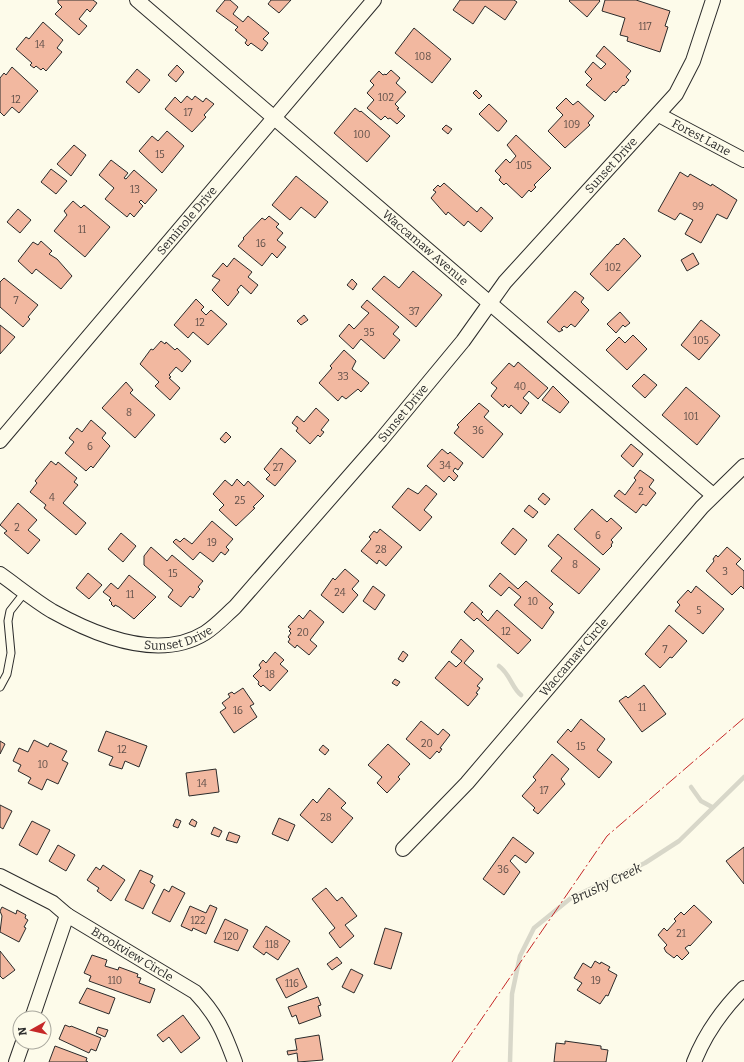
<svg xmlns="http://www.w3.org/2000/svg" width="744" height="1062" viewBox="0 0 744 1062" font-family="Bitter,serif">
	<rect width="100%" height="100%" fill="#fdfbea"/>
	<g fill="none" stroke-linecap="round" stroke-linejoin="round">
		<g stroke="#d8d7c9" stroke-width="4.5">
			<path d="M499,666C510,674 512,688 521,695"/>
			<path d="M691,787L701,801L712,807"/>
			<path d="M510,1062L512,994L520,956L534,928L571,898L645,863L679,841L744,777"/>
		</g>
	</g>
	<g fill="#f2b8a0" stroke="#2b2b2b">
		<path d="M58,0H93L97,3L90,12L87,9L79,19L87,26L79,35L55,14L62,7L58,3Z"/>
		<path d="M225,0H230L238,7L233,14L243,22L248,16L269,33L263,39L268,43L262,51L251,43L248,46L245,43L247,40L235,30L238,27L216,11Z"/>
		<path d="M271,0H291L279,13L268,4Z"/>
		<path d="M460,0H514L517,2L505,20L485,6L473,24L453,10Z"/>
		<path d="M570,0H599L600,1L587,17L569,1Z"/>
		<path d="M605,0H636L670,11L665,26L668,27L660,52L627,41L628,37L620,35L625,18L602,11Z"/>
		<path d="M43,22L63,40L57,48L62,52L46,71L43,68L41,70L36,66L34,68L30,65L32,63L16,49L26,37L29,39Z"/>
		<path d="M414,28L451,59L432,83L395,53Z"/>
		<path d="M604,46L631,71L626,77L629,80L624,86L623,85L616,93L614,91L605,101L586,85L592,79L585,72L593,62L601,69L606,64L596,56Z"/>
		<path d="M177,65L184,72L176,82L168,75Z"/>
		<path d="M12,67L38,91L19,113L12,107L4,116L0,112V78L4,73L6,75Z"/>
		<path d="M137,69L150,80L139,93L126,82Z"/>
		<path d="M391,70L400,78L396,83L406,92L395,104L399,108L397,109L405,116L397,124L390,118L388,119L385,116L381,120L367,108L374,100L367,93L374,85L370,81L379,71L383,75L385,74L386,75Z"/>
		<path d="M476,90L482,96L479,99L473,93Z"/>
		<path d="M187,96L192,100L195,96L203,102L206,98L214,104L204,115L206,117L192,132L165,109L175,97L181,103Z"/>
		<path d="M566,98L573,105L578,101L594,116L588,123L590,125L565,148L548,131L563,115L556,108Z"/>
		<path d="M489,104L507,121L499,131H497L479,114Z"/>
		<path d="M355,108L360,112L361,111L390,136L367,162L334,133Z"/>
		<path d="M446,125L452,129L448,134L442,129Z"/>
		<path d="M167,131L184,146L162,173L139,151L152,136L158,141Z"/>
		<path d="M516,135L551,168L534,185L536,187L531,192L529,190L522,198L506,183L504,185L499,180L501,177L495,171L506,159L510,163L516,156L507,145Z"/>
		<path d="M74,145L86,155L71,176L57,164Z"/>
		<path d="M111,160L128,173L124,178L126,179L134,170L157,190L145,204L141,200L139,202L143,206L134,217L130,213L127,217L105,199L114,188L99,175Z"/>
		<path d="M51,169L67,181L56,194L41,182Z"/>
		<path d="M680,172L688,177L690,174L711,186L712,184L737,200L727,219L717,214L701,243L685,234L693,220L680,213L675,220L658,211Z"/>
		<path d="M296,176L328,202L315,218L301,207L290,220L272,205Z"/>
		<path d="M444,183L477,212L481,207L493,218L481,232L468,221L464,226L448,212L446,215L431,198L436,192L433,190L438,185L440,187Z"/>
		<path d="M73,201L81,208L84,205L110,227L85,257L54,231L67,215L64,211Z"/>
		<path d="M18,209L31,220L20,233L7,222Z"/>
		<path d="M269,216L279,224L276,227L283,233L277,240L286,247L277,258L272,253L262,266L238,246L244,239L243,238L262,218L265,220Z"/>
		<path d="M624,238L641,256L608,291L590,274L617,244L618,245Z"/>
		<path d="M41,241L52,251L49,254L57,259L72,276L61,289L36,269L32,274L18,261L33,242L38,245Z"/>
		<path d="M693,253L699,264L687,271L681,260Z"/>
		<path d="M234,258L252,272L248,277L258,285L251,294L241,285L237,290L239,292L228,306L212,290L220,280L212,276L223,263L227,267Z"/>
		<path d="M413,271L442,295L416,327L372,289L384,276L399,288Z"/>
		<path d="M4,278L38,305L28,317L30,319L23,327L0,307V282Z"/>
		<path d="M352,279L357,284L353,290L347,285Z"/>
		<path d="M575,291L584,298L581,302L589,310L575,327L571,324L567,328L564,326L561,329L563,330L559,332L547,322Z"/>
		<path d="M196,299L204,307L201,310L206,315L211,310L227,324L208,345L193,332L188,338L174,325Z"/>
		<path d="M367,300L399,327L393,334L400,340L384,359L361,339L353,349L339,336L349,324L354,329L369,313L361,307Z"/>
		<path d="M620,312L630,323L625,327L623,325L616,333L607,324Z"/>
		<path d="M304,315L308,320L301,325L297,321Z"/>
		<path d="M701,320L720,335L699,360L681,345Z"/>
		<path d="M0,325L15,337L0,354Z"/>
		<path d="M633,335L647,349L627,370L606,350L619,337L625,343Z"/>
		<path d="M161,341L165,344L166,342L175,350L177,348L191,361L182,372L176,367L169,375L171,377L169,378L180,388L170,400L155,386L159,382L140,364L151,349L153,350Z"/>
		<path d="M344,350L356,361L352,369L369,383L361,392L358,389L346,399L342,396L338,401L319,383L332,368L330,366Z"/>
		<path d="M518,362L548,388L538,399L529,391L523,398L529,403L521,414L511,405L509,408L505,404L503,407L491,396L497,388L491,383L509,363L514,367Z"/>
		<path d="M644,374L657,385L645,398L632,386Z"/>
		<path d="M126,382L133,390L130,393L155,415L135,438L102,408Z"/>
		<path d="M553,386L569,402L560,413L542,400Z"/>
		<path d="M686,387L720,416L697,445L662,415Z"/>
		<path d="M479,403L489,411L484,417L503,434L483,458L454,433L459,427L457,425Z"/>
		<path d="M316,408L329,420L321,430L324,432L320,437L318,435L310,444L296,431L298,428L292,423L297,416L304,422Z"/>
		<path d="M91,420L106,433L102,438L110,446L93,468L91,466L86,471L65,453L74,442L69,438L77,428L82,432Z"/>
		<path d="M226,432L231,437L225,443L220,439Z"/>
		<path d="M631,444L643,454L633,467L621,456Z"/>
		<path d="M281,448L296,461L275,486L266,479L270,475L264,469Z"/>
		<path d="M442,449L448,454L450,452L463,463L458,470L455,468L453,471L458,476L454,481L449,476L444,482L427,466Z"/>
		<path d="M51,461L56,465L58,462L77,478L74,482L78,485L63,503L86,523L76,535L44,508L46,505L30,492L37,483L35,481Z"/>
		<path d="M640,470L654,480L649,487L656,493L646,506L643,504L636,513L614,496L619,490L625,495L636,480L634,478Z"/>
		<path d="M237,479L244,486L248,481L264,496L253,507L255,508L236,526L219,510L224,505L213,494L225,480L232,486Z"/>
		<path d="M426,485L437,494L424,510L432,517L420,531L392,507L408,488L418,494Z"/>
		<path d="M543,493L550,499L545,505L538,499Z"/>
		<path d="M18,503L37,520L28,530L40,540L28,554L4,533L7,531L0,525Z"/>
		<path d="M529,505L538,512L533,518L524,511Z"/>
		<path d="M592,509L607,522L611,518L622,528L611,540L613,542L611,545L612,546L603,555L574,529Z"/>
		<path d="M212,521L233,539L226,547L229,550L225,555L221,552L213,562L200,552L193,560L173,542L176,539L180,542L184,538L192,544Z"/>
		<path d="M513,528L527,540L515,555L501,543Z"/>
		<path d="M380,529L402,547L386,566L379,560L377,564L361,551L371,539L369,537L374,531L377,533Z"/>
		<path d="M121,533L136,546L123,562L108,549Z"/>
		<path d="M558,534L600,569L579,594L551,571L562,558L548,546Z"/>
		<path d="M151,547L167,561L172,555L203,581L198,587L200,589L193,598L190,596L181,607L168,597L173,590L144,565V556Z"/>
		<path d="M727,547L741,559L736,564L744,571V589L741,586L732,595L706,571L714,561L713,559L716,555L718,557Z"/>
		<path d="M345,569L359,581L352,589L358,595L343,613L321,595L333,578L335,580Z"/>
		<path d="M88,573L102,585L89,599L76,588Z"/>
		<path d="M500,573L518,589L526,581L553,604L549,608L554,612L542,629L514,605L521,597L509,587L501,596L489,586Z"/>
		<path d="M129,575L156,597L134,619L119,607L115,605L114,607L111,604L112,603L109,600L111,598L103,592L111,583L118,589Z"/>
		<path d="M373,586L385,595L375,610L363,601Z"/>
		<path d="M696,586L724,609L703,634L675,611L680,605L677,602L688,590L691,593Z"/>
		<path d="M472,602L483,612L481,614L488,621L497,610L531,640L518,654L477,618L474,621L464,612Z"/>
		<path d="M310,610L324,622L310,640L317,646L309,655L297,645L295,648L288,642L290,639L288,637L291,633L289,631L291,629L288,627L299,615L303,619Z"/>
		<path d="M669,625L687,641L672,658L670,657L660,668L645,654Z"/>
		<path d="M461,639L474,651L464,663L483,679L477,686L480,688L476,693L478,694L468,706L435,678L449,661L456,667L462,661L451,652Z"/>
		<path d="M403,651L408,655L403,662L398,659Z"/>
		<path d="M275,652L284,660L280,664L288,671L270,691L263,685L261,687L258,684L259,682L253,676L261,668L259,665L263,660L266,663Z"/>
		<path d="M395,679L400,682L397,686L392,683Z"/>
		<path d="M644,685L666,714L642,732L619,701L626,696L628,698Z"/>
		<path d="M243,688L254,704L250,706L257,717L234,733L220,712L226,708L222,703L230,697L228,694L232,692L234,694Z"/>
		<path d="M581,719L605,739L597,750L612,762L599,778L557,742L568,729L571,732Z"/>
		<path d="M421,721L438,735L443,729L450,735L440,748L442,749L439,753L437,751L430,759L406,739Z"/>
		<path d="M106,731L147,746L139,767L125,761L122,769L109,765L113,757L98,751Z"/>
		<path d="M34,740L48,747L50,743L67,751L62,760L68,763L58,784L47,779L42,790L28,783L31,778L18,771L21,765L13,761L19,748L28,752Z"/>
		<path d="M0,741L5,744L0,754Z"/>
		<path d="M388,744L410,764L398,777L400,779L387,793L377,783L382,777L368,765Z"/>
		<path d="M323,745L329,750L325,755L319,750Z"/>
		<path d="M552,754L569,769L561,779L565,784L538,814L533,810L535,808L522,796L536,780L533,777Z"/>
		<path d="M216,769L219,792L189,796L186,773Z"/>
		<path d="M329,788L346,803L341,808L353,818L332,843L300,815L313,799L317,803Z"/>
		<path d="M0,805L12,811L3,829L0,827Z"/>
		<path d="M279,818L295,825L288,841L272,834Z"/>
		<path d="M176,819L181,821L178,828L173,826Z"/>
		<path d="M192,819L197,822L195,827L189,824Z"/>
		<path d="M32,821L50,830L37,855L19,845Z"/>
		<path d="M214,827L222,831L219,837L211,834Z"/>
		<path d="M229,832L240,836L237,843L226,840Z"/>
		<path d="M513,837L534,853L526,863L515,855L510,861L520,872L504,895L483,879Z"/>
		<path d="M58,845L75,855L66,871L49,861Z"/>
		<path d="M744,847V884L726,861Z"/>
		<path d="M103,865L125,880L111,901L97,891L99,888L87,880L96,867L100,870Z"/>
		<path d="M140,870L153,876L150,882L155,885L143,909L125,900Z"/>
		<path d="M172,886L185,893L170,922L152,913L164,889L169,892Z"/>
		<path d="M326,888L337,901L342,897L357,916L345,925L354,936L340,948L329,933L335,928L312,899Z"/>
		<path d="M210,905L217,908L206,934L193,928L192,931L181,926L190,906L206,913Z"/>
		<path d="M694,905L712,922L690,946L689,945L685,948L689,953L682,960L677,955L674,958L666,952L664,948L667,945L658,935L664,928L667,931L676,921L674,919L681,912L684,915Z"/>
		<path d="M2,907L16,914L17,910L26,915L25,918L28,920L24,927L26,928L19,942L0,932L2,916L0,911Z"/>
		<path d="M225,919L248,930L238,951L214,942Z"/>
		<path d="M266,926L290,941L278,960L266,952L264,955L253,947Z"/>
		<path d="M385,928L402,933L391,969L374,964Z"/>
		<path d="M0,951L15,970L3,979L0,976Z"/>
		<path d="M92,955L107,960L105,966L118,970L119,967L138,974L137,977L141,978L139,983L155,989L150,1003L89,981L91,976L84,973Z"/>
		<path d="M337,957L342,963L332,970L327,964Z"/>
		<path d="M595,961L600,964L601,962L610,967L608,970L617,975L608,996L606,995L600,1004L577,990L582,983L574,978L583,963L591,968Z"/>
		<path d="M298,968L307,987L286,998L276,979Z"/>
		<path d="M351,969L363,975L354,993L342,987Z"/>
		<path d="M87,988L115,998L109,1014L79,1003Z"/>
		<path d="M318,997L321,1005L318,1006L321,1016L299,1024L296,1015L292,1017L288,1007Z"/>
		<path d="M183,1015L200,1038L181,1053L169,1037L163,1042L157,1035Z"/>
		<path d="M65,1025L70,1027L71,1026L101,1038L96,1051L91,1049L89,1053L59,1039Z"/>
		<path d="M98,1027L108,1030L105,1037L96,1033Z"/>
		<path d="M319,1035L323,1060L298,1062L297,1053L288,1055L287,1051L297,1050L295,1039Z"/>
		<path d="M565,1041L601,1046V1049L608,1050L606,1062H554L556,1043L565,1044Z"/>
		<path d="M55,1046L87,1058L86,1061L88,1062H49Z"/>
	</g>
	<g fill="none" stroke-linecap="round" stroke-linejoin="round">
		<defs>
			<path id="lane" d="M0,687L7,674L11,653L8,621L10,611L25,592"/>
			<g id="street">
				<path id="s1" d="M137,0L713,495"/>
				<path id="s2" d="M659,115L744,160"/>
				<path id="s3" d="M0,441L374,0"/>
				<path id="s4" d="M0,574C17,586 34,600 52,611C95,635 158,662 205,633C216,626 225,616 235,607L381,440L463,341L505,282L676,94L693,61L713,0"/>
				<path id="s5" d="M403,849L467,783L702,507L744,466"/>
				<path id="s6" d="M0,876L53,903L67,915L195,992C217,1015 224,1032 235,1062"/>
				<path d="M32,1018L67,915"/>
				<path d="M16,1062L23,1042"/>
				<path d="M694,1062C705,1034 723,1009 744,988"/>
			</g>
		</defs>
		<use href="#lane" stroke="#2b2b2b" stroke-width="9"/>
		<use href="#street" stroke="#2b2b2b" stroke-width="16"/>
		<use href="#lane" stroke="#fdfbea" stroke-width="7"/>
		<use href="#street" stroke="#fdfbea" stroke-width="14"/>
		<path stroke="#c62828" stroke-width="1" stroke-dasharray="14 3 2 3" stroke-linecap="butt" d="M452,1062L607,836L744,718"/>
	</g>
	<g text-anchor="middle" stroke-width="3" stroke-linejoin="round" paint-order="stroke">
		<g font-size="10" fill="#5d4e48">
			<text x="645" y="30">117</text>
			<text x="40" y="48">14</text>
			<text x="423" y="60">108</text>
			<text x="386" y="101">102</text>
			<text x="16" y="103">12</text>
			<text x="188" y="116">17</text>
			<text x="572" y="128">109</text>
			<text x="362" y="138">100</text>
			<text x="160" y="158">15</text>
			<text x="524" y="169">105</text>
			<text x="135" y="193">13</text>
			<text x="698" y="210">99</text>
			<text x="82" y="233">11</text>
			<text x="261" y="247">16</text>
			<text x="613" y="271">102</text>
			<text x="16" y="304">7</text>
			<text x="414" y="315">37</text>
			<text x="200" y="326">12</text>
			<text x="369" y="336">35</text>
			<text x="701" y="344">105</text>
			<text x="343" y="380">33</text>
			<text x="520" y="390">40</text>
			<text x="129" y="416">8</text>
			<text x="691" y="420">101</text>
			<text x="478" y="434">36</text>
			<text x="90" y="450">6</text>
			<text x="445" y="469">34</text>
			<text x="278" y="471">27</text>
			<text x="641" y="495">2</text>
			<text x="52" y="501">4</text>
			<text x="240" y="504">25</text>
			<text x="17" y="531">2</text>
			<text x="598" y="539">6</text>
			<text x="212" y="546">19</text>
			<text x="381" y="553">28</text>
			<text x="575" y="568">8</text>
			<text x="725" y="575">3</text>
			<text x="173" y="577">15</text>
			<text x="340" y="596">24</text>
			<text x="130" y="598">11</text>
			<text x="533" y="605">10</text>
			<text x="699" y="614">5</text>
			<text x="506" y="635">12</text>
			<text x="303" y="636">20</text>
			<text x="665" y="653">7</text>
			<text x="270" y="678">18</text>
			<text x="642" y="711">11</text>
			<text x="238" y="714">16</text>
			<text x="427" y="747">20</text>
			<text x="581" y="750">15</text>
			<text x="122" y="753">12</text>
			<text x="43" y="768">10</text>
			<text x="202" y="787">14</text>
			<text x="544" y="794">17</text>
			<text x="326" y="821">28</text>
			<text x="503" y="873">36</text>
			<text x="198" y="924">122</text>
			<text x="681" y="937">21</text>
			<text x="231" y="940">120</text>
			<text x="272" y="948">118</text>
			<text x="115" y="984">110</text>
			<text x="596" y="984">19</text>
			<text x="292" y="987">116</text>
		</g>
		<g font-size="12" fill="#2b2b2b" stroke="#fdfbea">
			<text dy="4" stroke="none"><textPath href="#s2" startOffset="48">Forest Lane</textPath></text>
			<text dy="4" stroke="none"><textPath href="#s4" startOffset="846">Sunset Drive</textPath></text>
			<text dy="4" stroke="none"><textPath href="#s3" startOffset="289">Seminole Drive</textPath></text>
			<text dy="4" stroke="none"><textPath href="#s1" startOffset="380">Waccamaw Avenue</textPath></text>
			<text dy="4" stroke="none"><textPath href="#s4" startOffset="522">Sunset Drive</textPath></text>
			<text dy="4" stroke="none"><textPath href="#s4" startOffset="198">Sunset Drive</textPath></text>
			<text dy="4" stroke="none"><textPath href="#s5" startOffset="257">Waccamaw Circle</textPath></text>
			<text dy="4" stroke="none"><textPath href="#s6" startOffset="154">Brookview Circle</textPath></text>
		</g>
		<g font-size="13" font-style="italic" fill="#2b2b2b" stroke="#fdfbea">
			<text transform="translate(606 883) rotate(-26)" y="5">Brushy Creek</text>
		</g>
	</g>
	<g transform="translate(32 1030) rotate(262)"><circle r="19" fill="#fdfbea" stroke="#a9a89e"/>
	<path d="M0-3L7 15L0 10L-7 15Z" fill="#c62828"/>
	<text y="-6" font-size="11" font-weight="bold" text-anchor="middle" fill="#2b2b2b">N</text>
	</g>
</svg>
